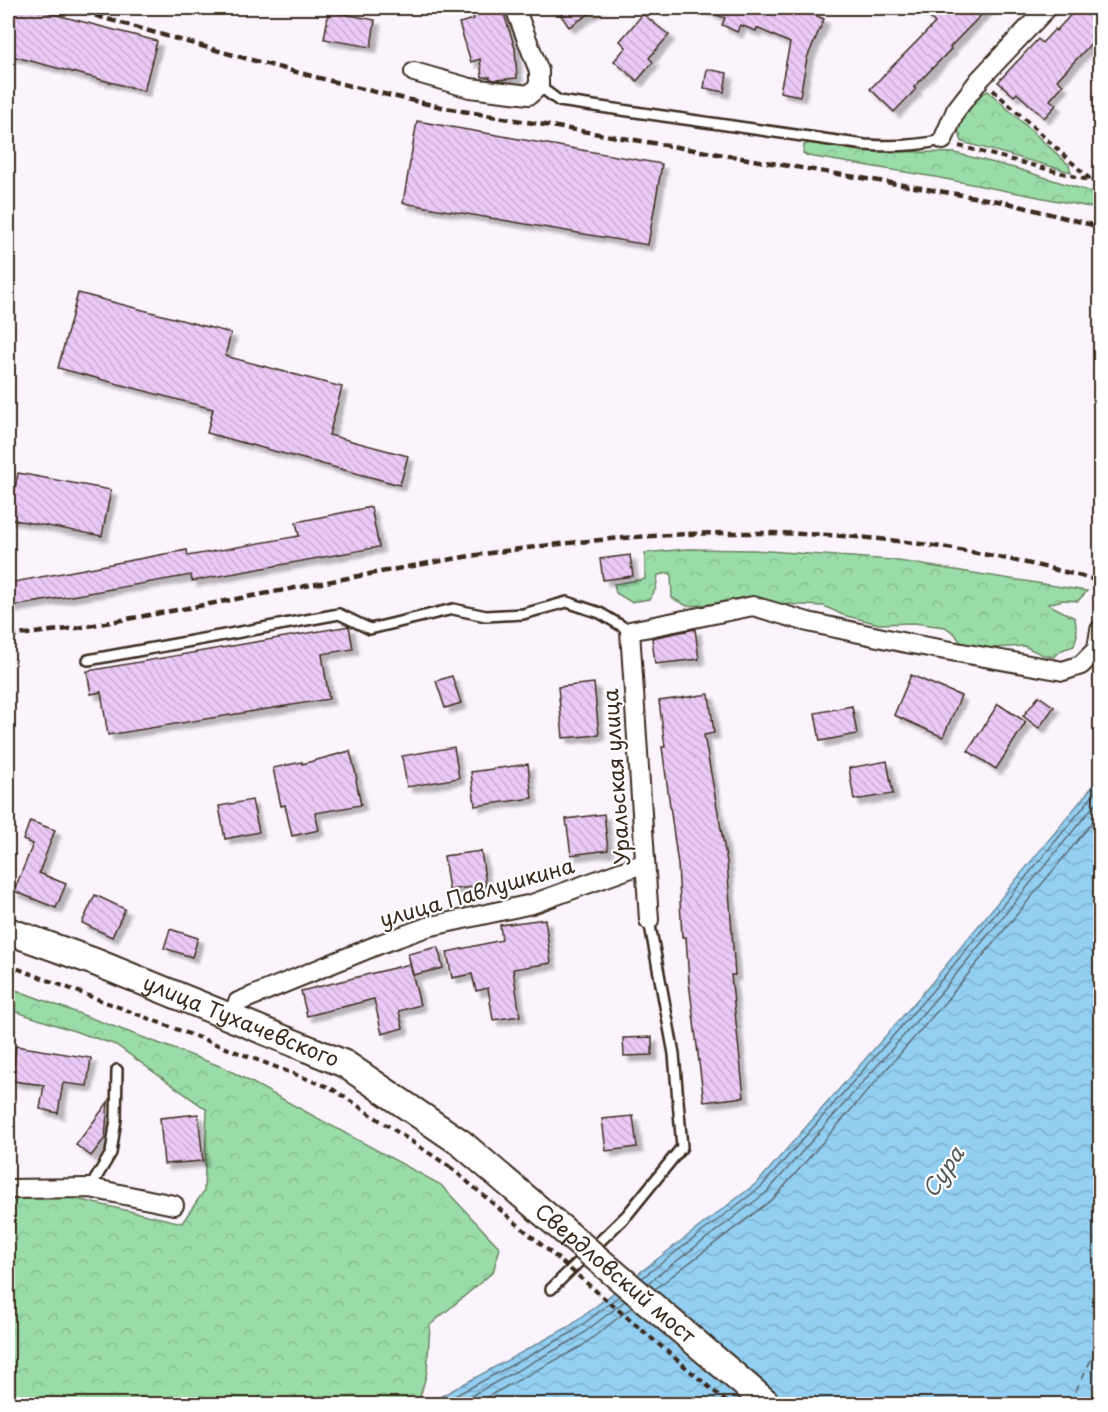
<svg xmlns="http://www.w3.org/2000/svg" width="1108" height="1412" viewBox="0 0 1108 1412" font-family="'Playpen Sans',sans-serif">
	<defs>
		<pattern id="forest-crowns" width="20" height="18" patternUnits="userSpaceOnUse" patternTransform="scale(1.5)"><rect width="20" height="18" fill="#9adca7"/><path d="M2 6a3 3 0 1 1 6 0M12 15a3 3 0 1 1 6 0" fill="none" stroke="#86bd8f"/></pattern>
		<pattern id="water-waves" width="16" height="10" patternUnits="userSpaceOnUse" patternTransform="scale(1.5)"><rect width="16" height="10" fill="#92cff2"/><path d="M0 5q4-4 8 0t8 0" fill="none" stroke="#7fb2cf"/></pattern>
		<pattern id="building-back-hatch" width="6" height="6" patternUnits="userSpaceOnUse" patternTransform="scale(1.5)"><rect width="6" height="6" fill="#ebc9f5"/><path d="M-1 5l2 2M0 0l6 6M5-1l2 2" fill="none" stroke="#caadd2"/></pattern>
		<filter id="shadow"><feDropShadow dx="5.5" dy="5.5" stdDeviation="1.5" flood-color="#0004"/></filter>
	</defs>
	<rect width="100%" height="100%" fill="#fbf4fd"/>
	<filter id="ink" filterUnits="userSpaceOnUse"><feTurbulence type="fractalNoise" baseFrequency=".0167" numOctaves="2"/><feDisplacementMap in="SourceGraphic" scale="12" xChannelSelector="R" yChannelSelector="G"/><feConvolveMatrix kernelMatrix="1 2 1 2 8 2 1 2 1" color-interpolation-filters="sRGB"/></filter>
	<g filter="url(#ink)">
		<g fill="url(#forest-crowns)" stroke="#6a8362" stroke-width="1.5">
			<path d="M988,91L1069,165L1071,172L962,142L958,129C966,111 969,99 988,91Z"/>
			<path d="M810,143L853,150L955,153L1018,169L1091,192H1100V209L935,177L808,156L803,153L804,145Z"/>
			<path d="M687,549L754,550L892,560L1087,591L1078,601L1063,600L1048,604L1075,618L1077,635L1074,646L1062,650L1054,657L1043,655L1024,646L993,648L963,646L955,634L945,627L914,623L879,624L843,615L824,606L737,602L687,606L672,598L671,573L658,575L656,588L650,599L631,602L616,593L614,584L645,579V553Z"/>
			<path d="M8,987L225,1068L441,1185L500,1248L493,1272L430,1325L427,1372L418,1404H8V1200L63,1196L182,1223L204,1191L207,1110L116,1045L8,1009Z"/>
		</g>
		<path fill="url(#water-waves)" stroke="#6f8d9d" stroke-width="1.5" d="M1100,772V1404H427L570,1326L758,1182L929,986L1097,781Z"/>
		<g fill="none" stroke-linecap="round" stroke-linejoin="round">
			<g stroke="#5e6c73" stroke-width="1.5">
				<path d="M642,1278L762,1186L933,990L1100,787"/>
				<path d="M648,1283L767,1192L939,995L1100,798"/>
				<path d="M655,1289L774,1198L946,1001L1100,813"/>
				<path d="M440,1404L573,1332L619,1296"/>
				<path d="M456,1404L577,1338L625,1301"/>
				<path d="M474,1404L582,1346L632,1307"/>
			</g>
			<path stroke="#555c5e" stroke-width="1.5" stroke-dasharray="8 6" stroke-linecap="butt" d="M1069,1404L1100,1342"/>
		</g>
		<g fill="url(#building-back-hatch)" stroke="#3b2a1e" stroke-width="1.5" filter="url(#shadow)">
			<path d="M8,8H30L157,41L144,91L8,55Z"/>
			<path d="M470,8H502L515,48L517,78L496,80L490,79V77H482L480,59L471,62L459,23L474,19Z"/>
			<path d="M556,8H598L569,27Z"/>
			<path d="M700,8H798L824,19L807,58L800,96L780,92L790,43L757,28L756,31L740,25L737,32L722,25L725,18Z"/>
			<path d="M920,8H988L950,47L951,49L914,87L916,89L894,112L870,89L935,23Z"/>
			<path d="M1077,8H1087L1101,20V33L1057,80L1063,85L1050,100L1056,105L1044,118L1017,93L1014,96L998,82L1038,39L1042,43L1055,29L1056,31Z"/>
			<path d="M329,11L375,20L371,47L324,39Z"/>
			<path d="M643,14L669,35L649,58L653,62L637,81L614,61L626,47L620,41Z"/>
			<path d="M707,69L727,73L724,92L704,88Z"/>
			<path d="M417,121L662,164L648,245L403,203Z"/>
			<path d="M78,293L231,333L225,356L342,387L329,435L408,456L400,485L207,433L213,409L58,368Z"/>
			<path d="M18,473L111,490L102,536L9,519Z"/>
			<path d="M371,507L379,547L192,581L191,575L8,607V583L187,550L188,556L299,536L296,522Z"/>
			<path d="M630,555L633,576L603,580L600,559Z"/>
			<path d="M349,626L353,649L322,654L329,699L108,735L101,692L91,694L87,671Z"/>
			<path d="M695,629L699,659L655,664L652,638Z"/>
			<path d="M911,675L961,696L943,737L894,715Z"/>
			<path d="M452,676L461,703L445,708L436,681Z"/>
			<path d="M594,683L599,735L563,738L558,687Z"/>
			<path d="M709,694L714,733L704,735L727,862L735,975H731L744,1097L704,1102L689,982L686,937H682L678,865L662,747H665L659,701Z"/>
			<path d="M1039,696L1054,707L1039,728L1023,716Z"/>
			<path d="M998,704L1026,722L996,769L968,751Z"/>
			<path d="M852,706L857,734L820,741L815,713Z"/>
			<path d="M454,747L459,778L407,787L402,756Z"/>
			<path d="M350,751L357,779L356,780L361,805L315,813L319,830L292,836L285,805L281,806L273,768L302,762V764Z"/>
			<path d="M887,761L893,794L854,800L849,768Z"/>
			<path d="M528,764L532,798L475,806L471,772Z"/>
			<path d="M252,800L259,832L225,839L219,806Z"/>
			<path d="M604,814L608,850L571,855L566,819Z"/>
			<path d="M30,821L55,830L39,873L66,884L56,908L14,891L33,844L23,840Z"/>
			<path d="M481,851L486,885L449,890L444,856Z"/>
			<path d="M95,895L125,909L112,937L82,923Z"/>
			<path d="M545,919L551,963L513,969L520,1016L493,1020L488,988L476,991L472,974L452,978L447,952L502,940L500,925Z"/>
			<path d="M170,929L198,938L192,957L164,948Z"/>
			<path d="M438,947L443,968L413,975L408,954Z"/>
			<path d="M410,964L420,1005L399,1011L403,1028L382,1034L374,999L307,1016L301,991Z"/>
			<path d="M652,1037V1055L624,1056L623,1038Z"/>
			<path d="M16,1046L91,1058L87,1086L63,1083L58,1113L40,1109L44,1085L12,1081Z"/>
			<path d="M108,1102L105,1138L91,1156L76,1145Z"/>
			<path d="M198,1114L203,1161L164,1164L160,1118Z"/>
			<path d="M633,1116L637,1147L606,1151L602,1119Z"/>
		</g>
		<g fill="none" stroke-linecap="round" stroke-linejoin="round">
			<defs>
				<g id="service">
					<path d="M539,86L559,101L865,145C892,147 916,146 943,140"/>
					<path d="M88,660L339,614L370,629L453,609L486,616L523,614L567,602L600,613L630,631"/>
					<path d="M90,1188L111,1153L116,1119L117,1070"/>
					<path d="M551,1289L627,1215L682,1147L674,1054L649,920"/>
				</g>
				<g id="minor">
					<path d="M414,72L470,88L529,95L539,86V71L515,8"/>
					<path d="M943,140L956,110L980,79L1047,8"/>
					<path d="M649,920L630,631L753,606L808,622L906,643L1063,671L1081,665L1097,649L1100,630"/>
					<path d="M232,1018L238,1002L380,944L427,927L532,904L645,863"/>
					<path d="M8,1189L90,1188L174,1205"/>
				</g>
				<g id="secondary">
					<path id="s1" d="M8,931L95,962L345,1064L461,1143"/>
				</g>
			</defs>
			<use href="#service" stroke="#3b2a1e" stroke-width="14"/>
			<use href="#minor" stroke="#3b2a1e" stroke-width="22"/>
			<use href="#secondary" stroke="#3b2a1e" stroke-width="30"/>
			<g stroke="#3b2a1e" stroke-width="4" stroke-dasharray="6 4.5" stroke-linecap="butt">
				<path d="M1013,8L1019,14"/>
				<path d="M993,90L1091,180"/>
				<path d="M959,146L1100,183"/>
				<path d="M8,965L331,1088L450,1167"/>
			</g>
			<use href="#service" stroke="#fff" stroke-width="9"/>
			<use href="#minor" stroke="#fff" stroke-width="18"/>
			<use href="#secondary" stroke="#fff" stroke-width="26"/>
			<g stroke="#3b2a1e" stroke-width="4.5" stroke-dasharray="9 4.5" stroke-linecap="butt">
				<path d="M69,8C198,45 325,83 456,110L1004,202L1100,227"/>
				<path d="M8,636L77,628C167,612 258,595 348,578C403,568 457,557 512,550C608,537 706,530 803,534C904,537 1003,555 1100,581"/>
			</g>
			<defs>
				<g id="secondary-bridge">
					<path id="s2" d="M461,1143L768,1404"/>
				</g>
			</defs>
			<use href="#secondary-bridge" stroke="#3b2a1e" stroke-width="30" stroke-linecap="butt"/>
			<g stroke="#3b2a1e" stroke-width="4" stroke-dasharray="6 4.5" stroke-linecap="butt">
				<path d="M450,1167L729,1404"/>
				<path d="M790,1397L798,1404"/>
			</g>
			<use href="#secondary-bridge" stroke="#fff" stroke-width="26"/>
		</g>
	</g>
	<g text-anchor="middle" stroke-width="4.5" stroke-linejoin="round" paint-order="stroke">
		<g font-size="21" fill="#3b2a1e" stroke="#fff">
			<text transform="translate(617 777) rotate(-94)" y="7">Уральская улица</text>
			<text transform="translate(477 893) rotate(-16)" y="7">улица Павлушкина</text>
			<text dy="7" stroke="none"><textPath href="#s1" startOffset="250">улица Тухачевского</textPath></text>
			<text dy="7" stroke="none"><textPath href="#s2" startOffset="202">Свердловский мост</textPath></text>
		</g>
		<g font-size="22" font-style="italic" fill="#555c5e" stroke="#fff">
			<text transform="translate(943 1172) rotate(-56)" y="8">Сура</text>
		</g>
	</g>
	<rect width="1108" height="1412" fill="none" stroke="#fff" stroke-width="30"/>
	<rect x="15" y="15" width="1078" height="1382" fill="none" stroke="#3b2a1e" stroke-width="2" filter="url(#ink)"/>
</svg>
